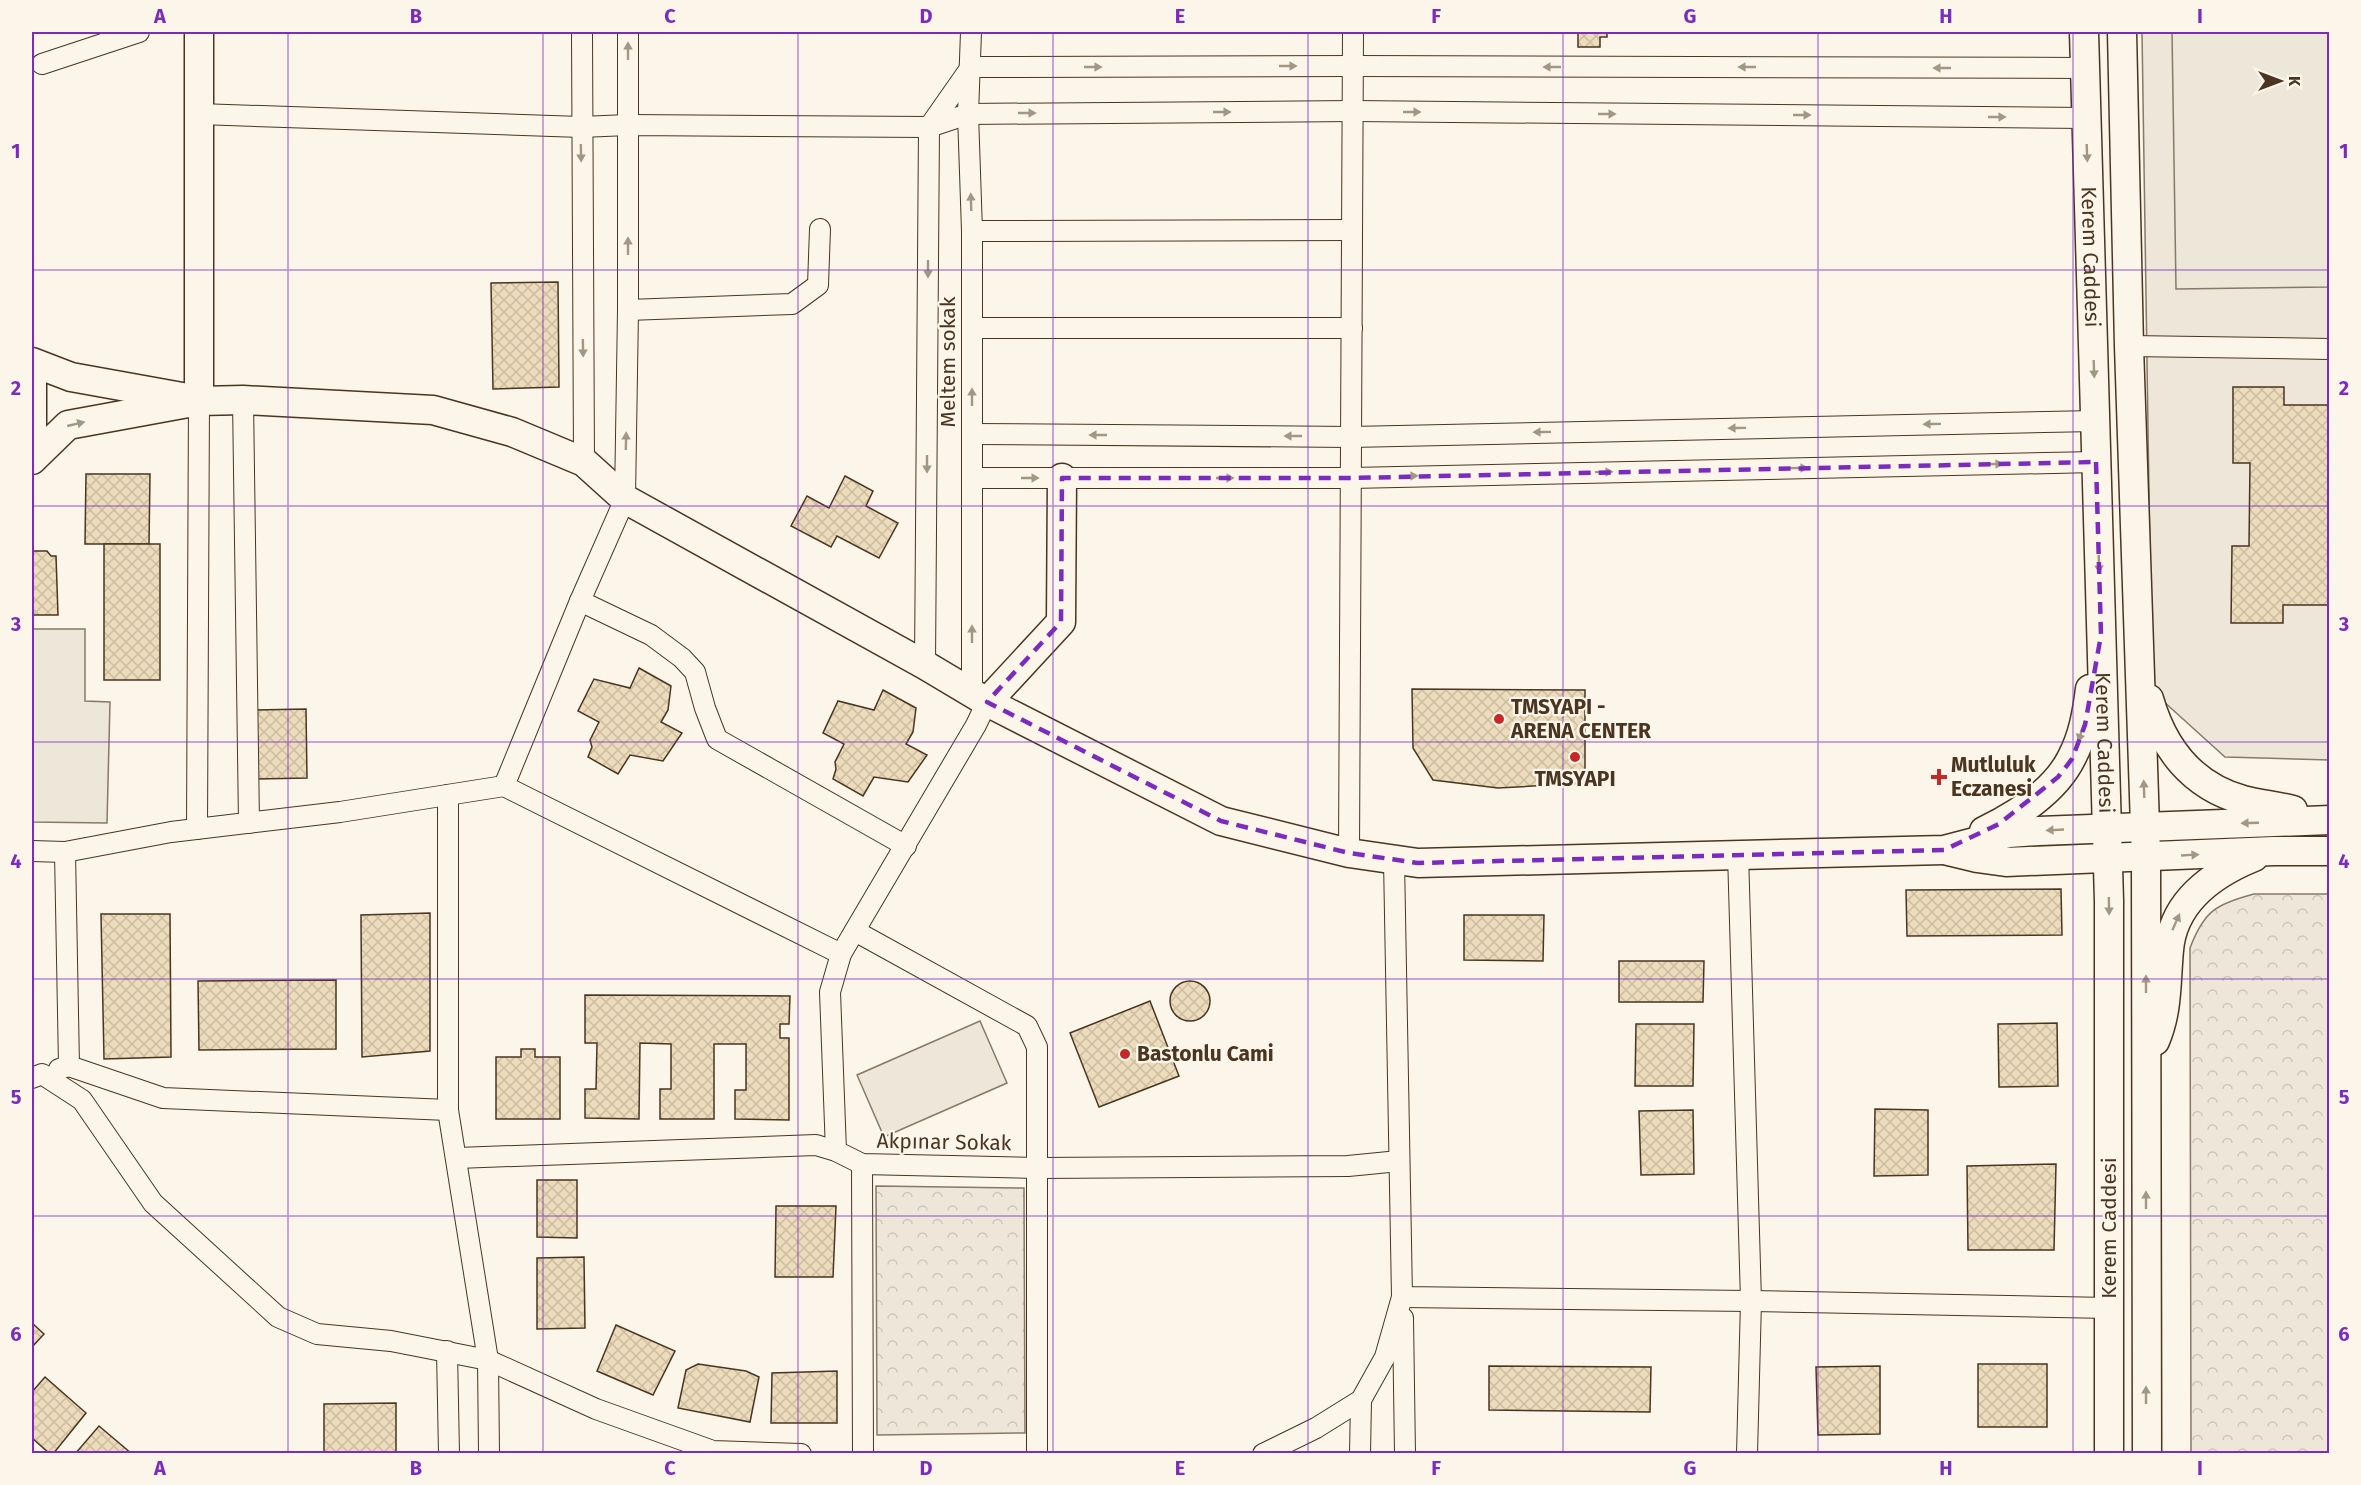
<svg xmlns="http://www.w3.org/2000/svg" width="2361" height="1485" viewBox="0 0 2361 1485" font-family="'Fira Sans',sans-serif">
	<defs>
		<pattern id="park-crowns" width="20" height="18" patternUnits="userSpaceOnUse" patternTransform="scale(1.5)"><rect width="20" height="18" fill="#ede6d9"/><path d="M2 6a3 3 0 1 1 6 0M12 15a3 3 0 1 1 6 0" fill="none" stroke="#cdc6ba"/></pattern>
		<pattern id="building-cross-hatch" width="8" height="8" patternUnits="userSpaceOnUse" patternTransform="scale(1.5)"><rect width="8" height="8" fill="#ecdcbc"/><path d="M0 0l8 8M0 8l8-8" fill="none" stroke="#ccbda1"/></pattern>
	</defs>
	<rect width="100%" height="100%" fill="#fbf6e9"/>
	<g fill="#ede6d9" stroke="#887966" stroke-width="1.5">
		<path d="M2142,32H2329V760L2225,757L2152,691Z"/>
		<path d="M980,1021L1007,1083L884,1137L857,1075Z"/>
	</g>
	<g fill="url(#park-crowns)" stroke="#887966" stroke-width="1.5">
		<path d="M2254,894H2329V1453H2191L2190,948C2204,911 2216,904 2254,894Z"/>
		<path d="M876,1186L1024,1188L1025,1433L877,1435Z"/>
	</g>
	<g fill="#ede7d9" stroke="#887966" stroke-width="1.5">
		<path d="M2172,32H2329V287L2176,289Z"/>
		<path d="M32,629H85V701L110,702L107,823L32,822Z"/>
	</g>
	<g fill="url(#building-cross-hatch)" stroke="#4a3520" stroke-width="1.5">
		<path d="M1578,32H1607V37H1600V47H1578Z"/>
		<path d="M558,282L559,387L493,389L491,283Z"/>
		<path d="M2233,387H2284V405H2330V605H2283V623H2231L2232,546H2249L2250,463H2233Z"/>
		<path d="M86,474H150L149,544H85Z"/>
		<path d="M845,476L873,491L866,506L898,523L879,558L837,536L831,547L791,526L807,496L829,508Z"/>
		<rect x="104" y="544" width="56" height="136"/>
		<path d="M32,551H47L51,556H56L58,615H32Z"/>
		<path d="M639,668L671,686L668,710L661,722L682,733L663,761L630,755L618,774L588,757L592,747L590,740L599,722L578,711L594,679L630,688Z"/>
		<path d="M1412,689L1585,690V783L1498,788L1433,780L1413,748Z"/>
		<path d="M883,690L916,708L913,732L906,744L927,755L908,782L874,777L863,796L833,779L836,769L835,762L844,744L823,733L838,701L874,710Z"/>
		<path d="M306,709L307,778L256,779L255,710Z"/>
		<path d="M2061,889L2062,935L1907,936L1906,890Z"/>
		<path d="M430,913V1051L362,1057L361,915Z"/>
		<path d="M101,914H170L171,1057L104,1059Z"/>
		<path d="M1464,915H1544L1543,961L1464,960Z"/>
		<path d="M1619,961H1704L1703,1002H1619Z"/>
		<path d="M336,980V1049L199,1050L198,981Z"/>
		<circle cx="1190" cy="1001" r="20"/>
		<path d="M585,995L790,996L789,1024H780V1038H789V1120L735,1119V1090H746V1044H714V1119H660V1089H671V1044L640,1043L639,1119L585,1118V1089H596L597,1043H585Z"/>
		<path d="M1150,1001L1179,1076L1099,1107L1070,1033Z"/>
		<path d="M2057,1023L2058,1086L1999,1087L1998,1024Z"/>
		<path d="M1636,1024H1694L1693,1086H1635Z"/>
		<path d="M521,1049H535V1057H560V1119H496V1057H521Z"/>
		<path d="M1875,1109L1928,1110V1175L1874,1176Z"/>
		<path d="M1693,1110L1694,1174L1641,1175L1639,1111Z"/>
		<path d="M2056,1164L2054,1250H1968L1967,1166Z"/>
		<path d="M537,1180H577V1238L537,1237Z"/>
		<path d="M776,1206H836L833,1277H775Z"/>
		<path d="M584,1257L585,1328L537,1329V1258Z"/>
		<path d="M32,1323L44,1334L32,1347Z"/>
		<path d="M616,1325L675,1351L653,1395L597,1371Z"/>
		<path d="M698,1364L746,1371L759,1377L750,1422L678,1408L686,1370Z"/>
		<rect x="1978" y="1364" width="69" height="63"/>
		<path d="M1489,1366L1651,1367L1650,1412L1489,1410Z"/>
		<path d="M1880,1366V1434L1818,1435L1816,1367Z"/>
		<path d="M837,1371V1423H771L772,1373Z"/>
		<path d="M45,1377L86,1413L53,1454H50L32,1438V1392Z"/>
		<path d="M396,1403V1454H324V1404Z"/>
		<path d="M99,1426L132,1454H75Z"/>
	</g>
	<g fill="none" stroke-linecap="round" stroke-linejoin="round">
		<defs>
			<g id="street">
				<path d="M582,32L584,462"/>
				<path d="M628,32V310L625,499L580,601L504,786L841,954L976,725L987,702"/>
				<path d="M971,32L968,114L972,231V693"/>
				<path d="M42,64L139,32"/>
				<path d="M199,114L581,127L628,125L929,127L971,67L1353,66L2085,68"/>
				<path d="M972,231L1352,230"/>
				<path d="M628,310L792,304L818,285L820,229"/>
				<path d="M972,328H1352"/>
				<path d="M2129,346L2330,349"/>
				<path d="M243,400L249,823"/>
				<path d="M972,434L1351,437L2095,421"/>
				<path d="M972,478H1351L2096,462"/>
				<path d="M580,601L651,635L682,658L695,672L705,708L717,739L906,846"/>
				<path d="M925,665L929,127L968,114L1354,111L2086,118"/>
				<path d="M448,795V1110L488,1360L489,1454"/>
				<path d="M197,829L199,401"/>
				<path d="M32,851L65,852L171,832L340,812L504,786"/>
				<path d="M1349,853L1353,32"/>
				<path d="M1738,853L1751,1301L1747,1454"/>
				<path d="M1394,860L1402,1297L1751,1301L2108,1308"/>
				<path d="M855,931L1027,1026L1037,1047V1454"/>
				<path d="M69,1066L163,1098L448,1110"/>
				<path d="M59,1069L69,1066L65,852"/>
				<path d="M32,1078L42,1074L82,1100L153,1203L278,1317L317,1334L391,1341L488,1360L596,1409L713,1451L801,1454"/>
				<path d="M836,1151L830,992L841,954"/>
				<path d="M457,1158L816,1145L836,1151L862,1164L1038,1168L1348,1166L1399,1161"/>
				<path d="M862,1164L863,1454"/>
				<path d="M1403,1318L1405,1454"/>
				<path d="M447,1351L449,1454"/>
				<path d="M1263,1454L1316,1428L1361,1400L1385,1357L1402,1297"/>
				<path d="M1360,1454L1361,1400"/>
			</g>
			<g id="secondary">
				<path d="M199,32V401"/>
				<path id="s1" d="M2084,32L2109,901V1454"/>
				<path d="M2122,32L2129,346L2146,856L2147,1454"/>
				<path d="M32,362L71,377L182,397"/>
				<path d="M32,381V434"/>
				<path d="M32,460L68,425L199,401L243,400L433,410L512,432L584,462L625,499L925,665L987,702L1221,821L1349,853L1418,863L1944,850L2009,833L2039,831L2330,820"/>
				<path d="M2149,699C2163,748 2192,786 2243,800C2259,804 2277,806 2293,810"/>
				<path d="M987,702L1061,622L1062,478"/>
				<path d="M1984,831C2017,815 2055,792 2072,757C2083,736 2087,713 2090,689"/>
				<path d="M1948,851L1977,858L2006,862L2274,851H2330"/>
				<path d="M2155,1041C2168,1011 2166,982 2169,950C2173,902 2212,874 2254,857"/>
			</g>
		</defs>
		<use href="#street" stroke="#4a3520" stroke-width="22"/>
		<use href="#secondary" stroke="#4a3520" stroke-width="31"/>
		<use href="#street" stroke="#fbf6e9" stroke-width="20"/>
		<use href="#secondary" stroke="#fbf6e9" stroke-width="28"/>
	</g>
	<defs><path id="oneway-solid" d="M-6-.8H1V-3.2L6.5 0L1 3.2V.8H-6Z" transform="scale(1.5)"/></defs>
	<g fill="#a29684">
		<use href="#oneway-solid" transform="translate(628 51) rotate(-90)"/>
		<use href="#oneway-solid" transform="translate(1288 66)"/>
		<use href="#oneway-solid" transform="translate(1093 67)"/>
		<use href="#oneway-solid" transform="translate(1552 67) rotate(-180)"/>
		<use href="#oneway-solid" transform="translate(1747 67) rotate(-180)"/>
		<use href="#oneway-solid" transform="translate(1942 68) rotate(-180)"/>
		<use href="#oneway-solid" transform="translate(1222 112)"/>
		<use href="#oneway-solid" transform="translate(1412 112)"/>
		<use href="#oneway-solid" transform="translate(1027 113)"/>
		<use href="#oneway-solid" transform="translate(1607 114)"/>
		<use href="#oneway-solid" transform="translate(1802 115)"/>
		<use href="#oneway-solid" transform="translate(1997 117)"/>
		<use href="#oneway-solid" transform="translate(581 153) rotate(89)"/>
		<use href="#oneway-solid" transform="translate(2087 153) rotate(88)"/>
		<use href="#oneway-solid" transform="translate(971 202) rotate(-92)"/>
		<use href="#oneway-solid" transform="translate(628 246) rotate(-90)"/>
		<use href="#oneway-solid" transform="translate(928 269) rotate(90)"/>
		<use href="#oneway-solid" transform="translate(583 348) rotate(89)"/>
		<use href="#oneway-solid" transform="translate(2094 369) rotate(88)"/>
		<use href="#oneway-solid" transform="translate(972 397) rotate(-90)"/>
		<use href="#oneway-solid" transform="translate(76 424) rotate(-13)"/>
		<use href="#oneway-solid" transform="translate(1932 424) rotate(179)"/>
		<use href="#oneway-solid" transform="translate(1737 428) rotate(179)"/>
		<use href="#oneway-solid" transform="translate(1542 432) rotate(179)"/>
		<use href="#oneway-solid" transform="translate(1098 435) rotate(-180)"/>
		<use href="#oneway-solid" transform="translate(1293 436) rotate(-180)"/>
		<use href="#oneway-solid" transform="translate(626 441) rotate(-89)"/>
		<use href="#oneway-solid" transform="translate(927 464) rotate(90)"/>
		<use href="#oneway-solid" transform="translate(1994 464) rotate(-1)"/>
		<use href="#oneway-solid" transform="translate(1799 468) rotate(-1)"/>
		<use href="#oneway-solid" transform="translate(1604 472) rotate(-1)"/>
		<use href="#oneway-solid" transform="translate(1409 476) rotate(-1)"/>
		<use href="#oneway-solid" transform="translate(1030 478)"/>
		<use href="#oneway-solid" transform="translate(1225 478)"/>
		<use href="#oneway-solid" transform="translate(2099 564) rotate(88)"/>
		<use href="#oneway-solid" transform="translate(972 634) rotate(-90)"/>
		<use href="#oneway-solid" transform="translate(2081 733) rotate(108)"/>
		<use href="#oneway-solid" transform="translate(2144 789) rotate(-92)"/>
		<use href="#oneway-solid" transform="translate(2250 823) rotate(178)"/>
		<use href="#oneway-solid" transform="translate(2055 830) rotate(177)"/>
		<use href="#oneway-solid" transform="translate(2190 855) rotate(-3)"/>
		<use href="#oneway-solid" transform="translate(2109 906) rotate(89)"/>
		<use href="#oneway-solid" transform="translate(2176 922) rotate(-66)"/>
		<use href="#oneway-solid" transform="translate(2146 984) rotate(-90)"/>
		<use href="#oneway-solid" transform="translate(2146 1200) rotate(-90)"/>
		<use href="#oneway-solid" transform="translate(2146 1395) rotate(-90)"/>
	</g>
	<path fill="none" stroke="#7b2cbf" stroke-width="4.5" stroke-dasharray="12 8" stroke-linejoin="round" d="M2096,462L2101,635L2085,725L2072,759L2058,777L1999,824L1944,850L1418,863L1349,853L1221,821L987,702L1061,622L1062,478H1351Z"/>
	<path fill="none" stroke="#7b2cbf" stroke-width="1.5" stroke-opacity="0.55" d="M288,32V1454M543,32V1454M798,32V1454M1053,32V1454M1308,32V1454M1563,32V1454M1818,32V1454M2073,32V1454M32,270H2330M32,506H2330M32,742H2330M32,979H2330M32,1216H2330"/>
	<g fill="#c62828" stroke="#fbf6e9" stroke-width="2">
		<circle cx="1499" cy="719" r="6"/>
		<circle cx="1575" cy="757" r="6"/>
		<path d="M1936 768h6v6h6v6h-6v6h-6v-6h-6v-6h6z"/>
		<circle cx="1125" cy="1054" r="6"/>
	</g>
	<g text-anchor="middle" stroke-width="4.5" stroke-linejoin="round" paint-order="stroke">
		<g font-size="21" fill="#4a3520" stroke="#fbf6e9">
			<text dy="7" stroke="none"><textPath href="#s1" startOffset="225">Kerem Caddesi</textPath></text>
			<text transform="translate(948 362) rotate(-90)" y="7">Meltem sokak</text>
			<text dy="7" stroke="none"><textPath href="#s1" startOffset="711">Kerem Caddesi</textPath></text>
			<text transform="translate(944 1142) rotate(1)" y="7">Akpınar Sokak</text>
			<text transform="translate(2109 1228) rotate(-90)" y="7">Kerem Caddesi</text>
		</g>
		<g font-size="21" font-weight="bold" fill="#4a3520" stroke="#fbf6e9" text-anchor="start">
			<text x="1511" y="714">TMSYAPI -<tspan x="1511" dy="24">ARENA CENTER</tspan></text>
			<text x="1951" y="772">Mutluluk<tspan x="1951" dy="24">Eczanesi</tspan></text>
			<text x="1575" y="786" text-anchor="middle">TMSYAPI</text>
			<text x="1137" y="1061">Bastonlu Cami</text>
		</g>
	</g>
	<rect width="2361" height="1485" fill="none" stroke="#fbf6e9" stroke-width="66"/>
	<g transform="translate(2280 81) rotate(90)" stroke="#fbf6e9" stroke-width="4.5" paint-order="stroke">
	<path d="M0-4.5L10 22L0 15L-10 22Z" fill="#4a3520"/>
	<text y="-9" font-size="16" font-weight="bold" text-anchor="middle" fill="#4a3520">K</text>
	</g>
	<rect x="33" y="33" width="2295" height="1419" fill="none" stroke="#7b2cbf" stroke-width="2"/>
	<g font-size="20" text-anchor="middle" font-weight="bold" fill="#7b2cbf">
		<text x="160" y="23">A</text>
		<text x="416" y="23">B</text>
		<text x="670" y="23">C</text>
		<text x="926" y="23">D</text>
		<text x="1180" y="23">E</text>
		<text x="1436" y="23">F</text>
		<text x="1690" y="23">G</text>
		<text x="1946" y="23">H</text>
		<text x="2200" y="23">I</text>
		<text x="16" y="158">1</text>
		<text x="2344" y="158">1</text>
		<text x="16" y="395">2</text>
		<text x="2344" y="395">2</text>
		<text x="16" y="631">3</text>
		<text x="2344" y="631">3</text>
		<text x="16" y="868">4</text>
		<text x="2344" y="868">4</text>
		<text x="16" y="1104">5</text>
		<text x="2344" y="1104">5</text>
		<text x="16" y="1341">6</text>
		<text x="2344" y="1341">6</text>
		<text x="160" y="1475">A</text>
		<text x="416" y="1475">B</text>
		<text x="670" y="1475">C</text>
		<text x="926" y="1475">D</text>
		<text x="1180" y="1475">E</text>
		<text x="1436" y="1475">F</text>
		<text x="1690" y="1475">G</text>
		<text x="1946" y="1475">H</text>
		<text x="2200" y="1475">I</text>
	</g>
</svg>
